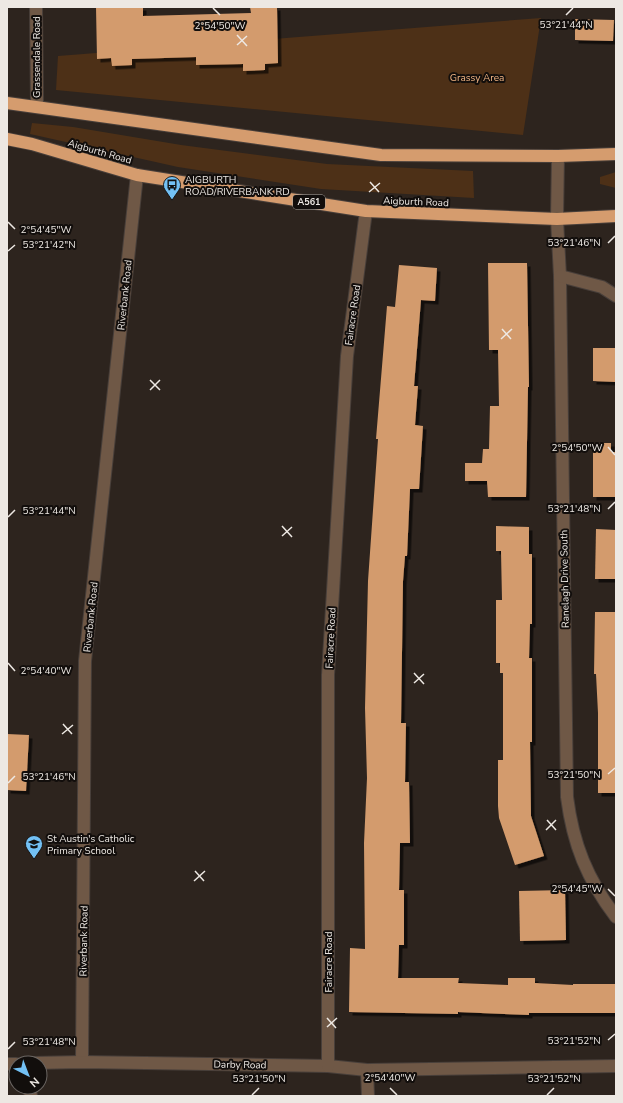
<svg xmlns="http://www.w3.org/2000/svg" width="623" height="1103" viewBox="0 0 623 1103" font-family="'Nunito Sans',sans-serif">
	<defs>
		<filter id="shadow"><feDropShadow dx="3.5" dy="3.5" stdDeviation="0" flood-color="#0009"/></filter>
	</defs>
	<rect width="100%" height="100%" fill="#2d241e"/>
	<g fill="#4d3017">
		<path d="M541,18L523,135L56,90L58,56Z"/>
		<path d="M32,123L73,127L181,145L327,164L473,171L474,198L321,189L178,167L30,134Z"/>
		<path d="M616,172V188L600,184V177Z"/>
	</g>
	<g fill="#d39b6d" filter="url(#shadow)">
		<path d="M96,7H143V16L251,13L250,7H277L278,63L265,64V70L243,71V64L196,65V57L132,59V65L112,66L111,58L97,59Z"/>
		<path d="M575,19L614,20L613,41L575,40Z"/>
		<path d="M488,263H527L529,387H528L526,497H488L487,481H465V463H482L483,449H489L490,406H499L498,350H489Z"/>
		<path d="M399,265L437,268L435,301L421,300L414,386H418L415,425L423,426L419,489H410L407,556H405L403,581L401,723H406L405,782H409L410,843H400L399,890H404V945H399L398,978H459L458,983L508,985V978H535V983L573,985V984H616V1013H529V1015L458,1012V1014L349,1012L350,948L365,949L364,843L367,778L365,708L368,581L378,439H376L387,306L395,307Z"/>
		<path d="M593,348H616V382L593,381Z"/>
		<path d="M593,443H611V452H616V497H593Z"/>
		<path d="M496,526L529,527V554H532V624H530L529,658H532V742H530L531,816L544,856L515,865L499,818L498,806V760H503V673H500V663H496V600H502L501,551H496Z"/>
		<path d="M596,529L616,530V579H595Z"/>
		<path d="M595,612H616V793H598V713L596,674H594Z"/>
		<path d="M7,734L29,735L26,791L7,790Z"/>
		<path d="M565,890L566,940L520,941L519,891Z"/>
	</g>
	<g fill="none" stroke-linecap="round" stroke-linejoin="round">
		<defs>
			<g id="minor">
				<path d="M36,7L37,107"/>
				<path d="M558,156L557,219L560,276L567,797C573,844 587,879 616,917"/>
				<path d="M560,276L602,287L616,296"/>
				<path d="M82,1062L85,661L137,175"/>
				<path d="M32,1063L82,1062L328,1066L367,1070L616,1066"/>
				<path d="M7,1064H16"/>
				<path d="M328,1066V675L347,356L366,211"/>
				<path d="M367,1070L368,1096"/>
				<path d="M29,1087L31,1096"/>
			</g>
			<g id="highway">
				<path d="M7,103L381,155L558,156L616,154"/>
				<path d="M7,139L32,144L137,175L366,211L557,219L616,216"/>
			</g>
		</defs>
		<use href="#minor" stroke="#483f3a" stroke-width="14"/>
		<use href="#highway" stroke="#483f3a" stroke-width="14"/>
		<use href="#minor" stroke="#6f5846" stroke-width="12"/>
		<use href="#highway" stroke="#d59c6e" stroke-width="12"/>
	</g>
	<path fill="none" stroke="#ede8e3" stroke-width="1.5" d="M213,8L220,15M566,15L573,8M237,35L247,46M237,45L247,36M370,182L379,192M369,192L380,183M8,222L15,229M608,243L615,236M8,251L15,245M502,329L511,339M501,339L512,329M150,380L160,390M150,390L160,380M608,447L615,455M608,509L615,502M8,517L15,510M282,526L292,537M282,536L292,527M8,663L15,671M414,673L424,684M414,683L424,674M63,724L72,734M62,734L73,725M608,774L615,768M8,783L15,776M547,820L556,830M546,830L556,820M195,871L204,881M194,881L205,871M608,889L615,896M327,1018L336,1028M327,1027L337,1018M608,1040L615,1034M8,1049L15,1042M390,1088L397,1095M252,1095L259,1088M547,1095L554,1088"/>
	<defs>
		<symbol id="bus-pin" viewBox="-11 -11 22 30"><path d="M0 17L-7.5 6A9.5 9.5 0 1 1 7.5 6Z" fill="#73c1f5" stroke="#120e0c"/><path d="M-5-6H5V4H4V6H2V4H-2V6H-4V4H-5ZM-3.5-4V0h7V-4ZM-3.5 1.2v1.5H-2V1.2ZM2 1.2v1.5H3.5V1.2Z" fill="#111"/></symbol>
		<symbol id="school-pin" viewBox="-11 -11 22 30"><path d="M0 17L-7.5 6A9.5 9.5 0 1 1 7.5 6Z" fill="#73c1f5" stroke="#120e0c"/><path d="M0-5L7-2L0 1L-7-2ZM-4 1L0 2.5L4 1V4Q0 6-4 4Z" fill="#111"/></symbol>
	</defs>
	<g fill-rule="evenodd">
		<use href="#bus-pin" x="162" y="175" width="20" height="27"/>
		<use href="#school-pin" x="24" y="834" width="20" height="27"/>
	</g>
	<g text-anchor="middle" stroke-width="4" stroke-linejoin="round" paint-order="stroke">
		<rect fill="#120e0c" stroke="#aba7a2" stroke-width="1" x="293" y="195" width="32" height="14" rx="3"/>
		<g font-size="9" font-weight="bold" fill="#ede8e3">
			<text x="309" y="205">A561</text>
		</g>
		<g font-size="10" fill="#ede8e3" stroke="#120e0c">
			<text transform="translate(36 57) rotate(-90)" y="4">Grassendale Road</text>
			<text transform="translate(100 151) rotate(16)" y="4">Aigburth Road</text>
			<text transform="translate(416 201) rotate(2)" y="4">Aigburth Road</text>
			<text transform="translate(124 295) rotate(-84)" y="4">Riverbank Road</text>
			<text transform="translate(352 315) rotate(-82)" y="4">Fairacre Road</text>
			<text transform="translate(564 579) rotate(-91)" y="4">Ranelagh Drive South</text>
			<text transform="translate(90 617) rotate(-84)" y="4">Riverbank Road</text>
			<text transform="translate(330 638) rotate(-87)" y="4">Fairacre Road</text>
			<text transform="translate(83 941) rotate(-89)" y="4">Riverbank Road</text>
			<text transform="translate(328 962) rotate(-90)" y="4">Fairacre Road</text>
			<text transform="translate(240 1064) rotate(1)" y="4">Darby Road</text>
		</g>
		<g font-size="10" fill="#f4b785" stroke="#120e0c">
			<text x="477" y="81">Grassy Area</text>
		</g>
		<g font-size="10" fill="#ede8e3" stroke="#120e0c" text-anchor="start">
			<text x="185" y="183">AIGBURTH<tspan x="185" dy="12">ROAD/RIVERBANK RD</tspan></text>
			<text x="47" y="842">St Austin's Catholic<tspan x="47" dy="12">Primary School</tspan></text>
		</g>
	</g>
	<g font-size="10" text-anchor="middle" fill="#ede8e3" stroke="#120e0c" stroke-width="4" stroke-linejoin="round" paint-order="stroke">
		<text x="566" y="28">53°21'44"N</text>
		<text x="220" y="29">2°54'50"W</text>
		<text x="46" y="233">2°54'45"W</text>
		<text x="574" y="246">53°21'46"N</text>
		<text x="49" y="248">53°21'42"N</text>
		<text x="577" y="451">2°54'50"W</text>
		<text x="574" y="512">53°21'48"N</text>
		<text x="49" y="514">53°21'44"N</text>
		<text x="46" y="674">2°54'40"W</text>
		<text x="574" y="778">53°21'50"N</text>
		<text x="49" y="780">53°21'46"N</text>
		<text x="577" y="892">2°54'45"W</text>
		<text x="574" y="1044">53°21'52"N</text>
		<text x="49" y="1045">53°21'48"N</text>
		<text x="390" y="1081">2°54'40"W</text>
		<text x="259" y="1082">53°21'50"N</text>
		<text x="554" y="1082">53°21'52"N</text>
	</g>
	<rect width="623" height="1103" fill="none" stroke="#ede8e3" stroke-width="16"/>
	<g transform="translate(28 1075) rotate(138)"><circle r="19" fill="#120e0c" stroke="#6a6562"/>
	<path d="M0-3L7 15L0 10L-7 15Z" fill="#73c1f5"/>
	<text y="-6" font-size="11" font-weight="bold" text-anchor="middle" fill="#ede8e3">N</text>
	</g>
</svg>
